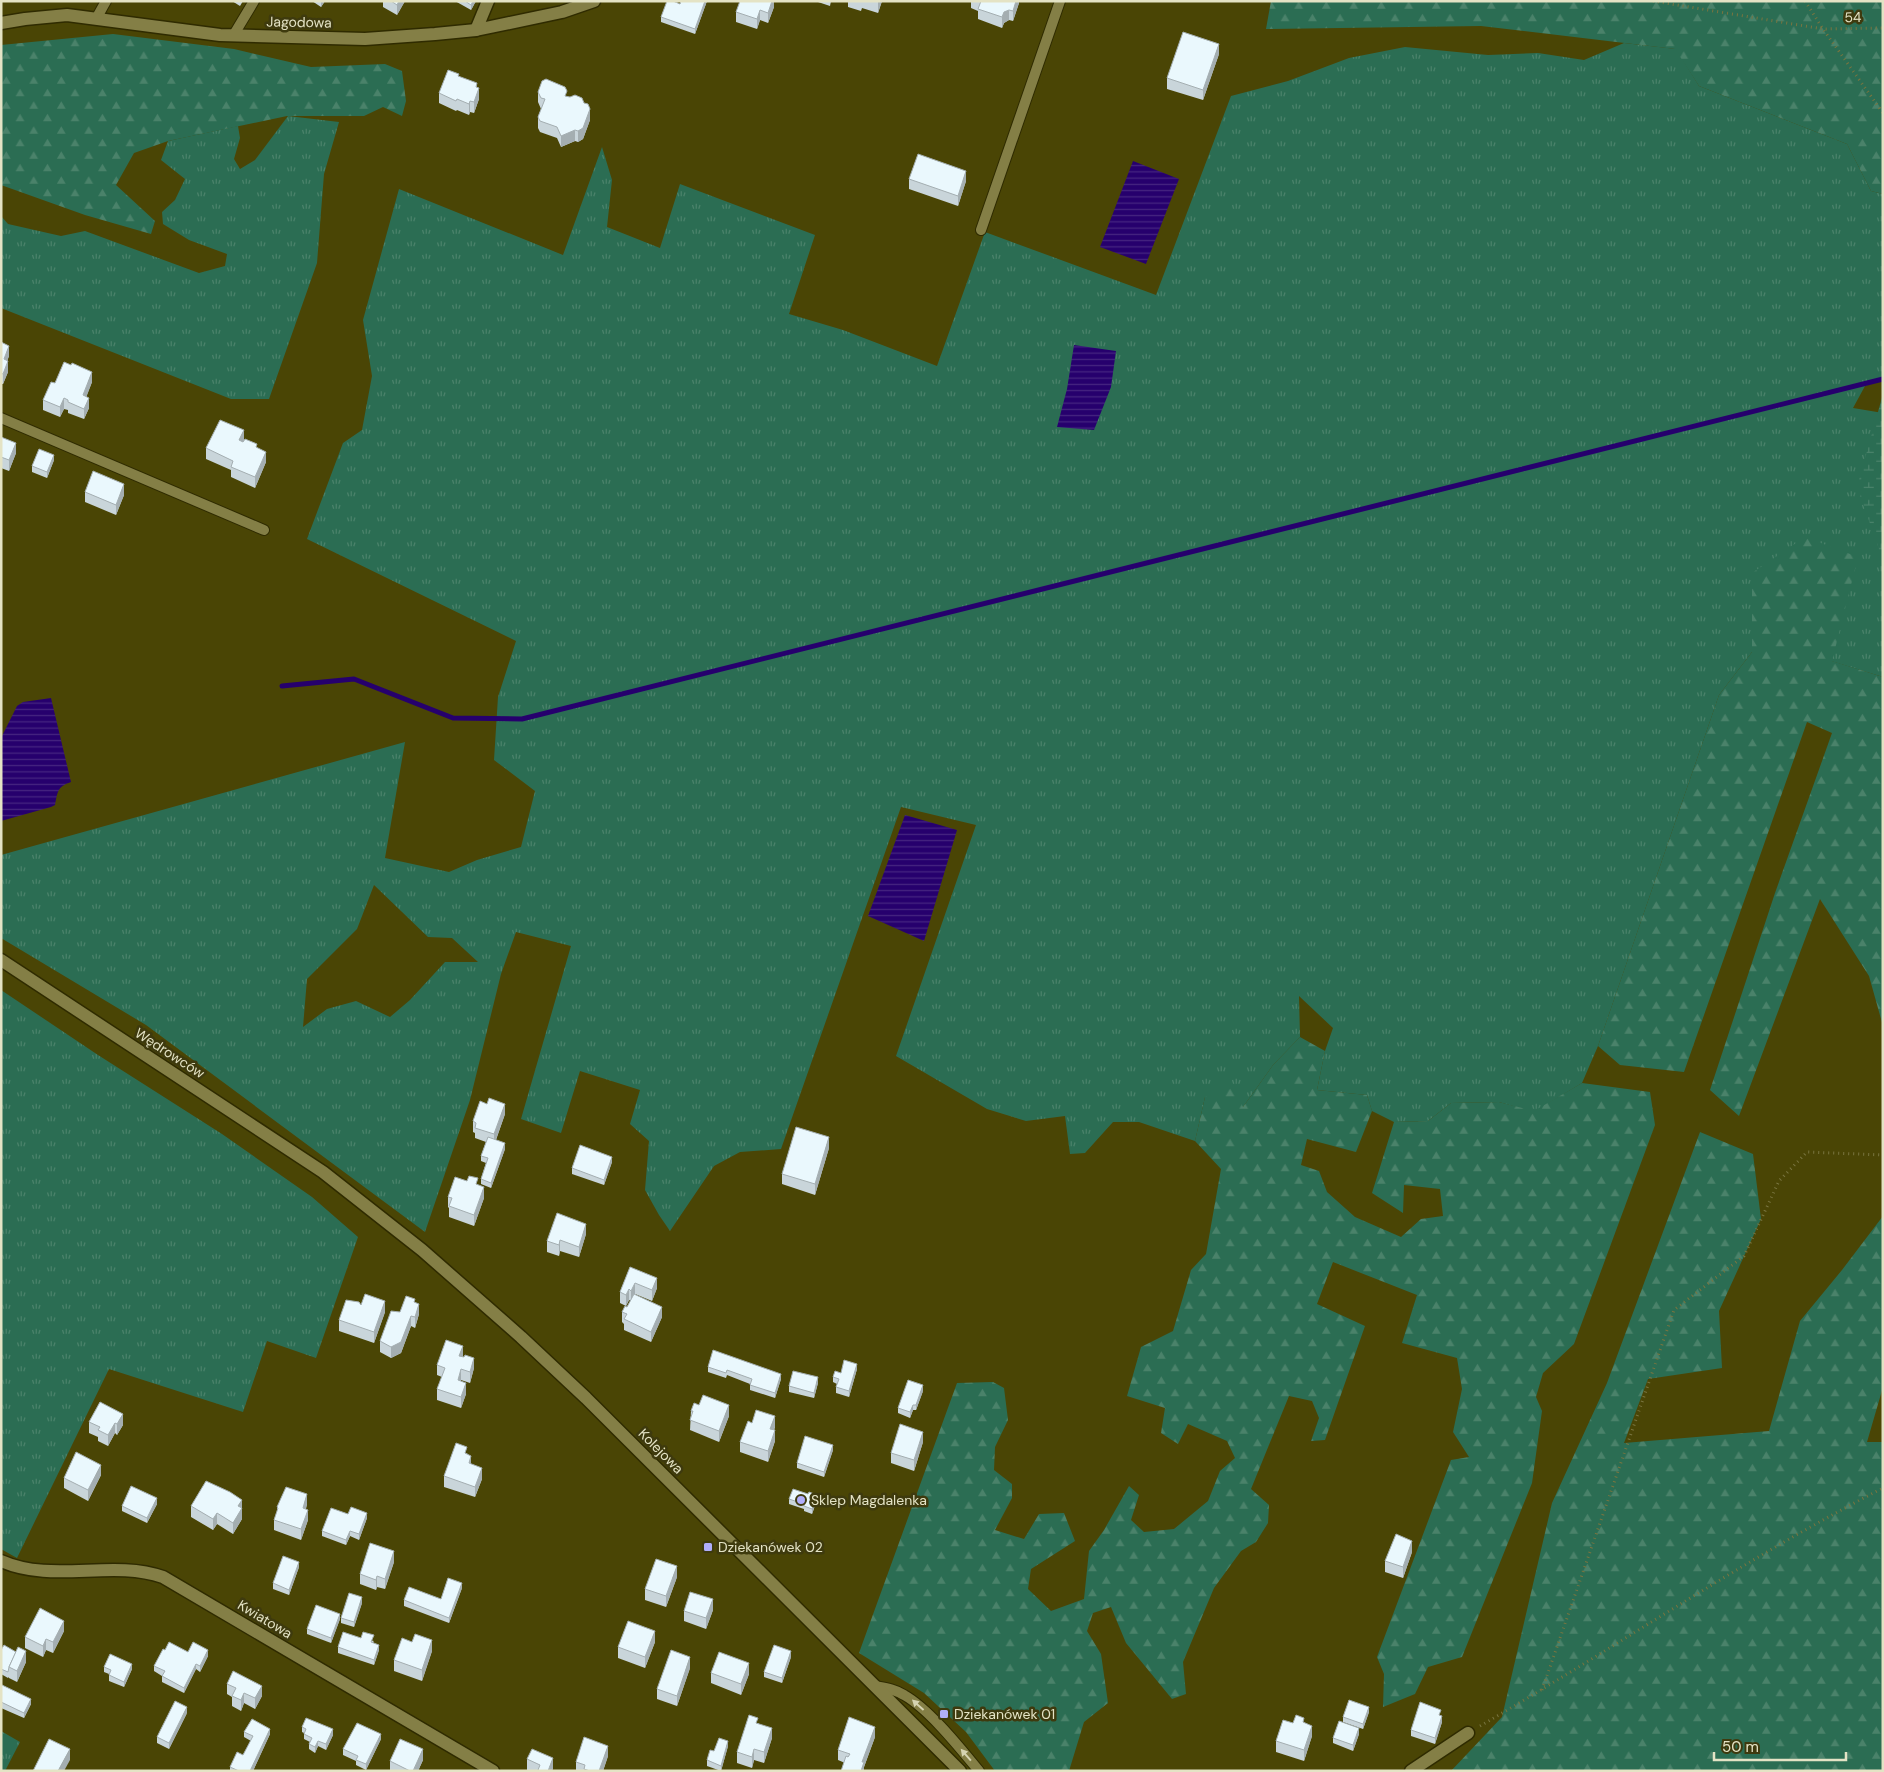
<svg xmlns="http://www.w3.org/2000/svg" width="1884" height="1772" viewBox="0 0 1884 1772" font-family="'DM Sans',sans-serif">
	<defs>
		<pattern id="grass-tufts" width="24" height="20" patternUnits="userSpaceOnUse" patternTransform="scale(1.25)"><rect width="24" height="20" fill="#2b6d53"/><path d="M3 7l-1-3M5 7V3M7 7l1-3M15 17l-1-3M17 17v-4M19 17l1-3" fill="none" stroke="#4a826a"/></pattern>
		<pattern id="forest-firs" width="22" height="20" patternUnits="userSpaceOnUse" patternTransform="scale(1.25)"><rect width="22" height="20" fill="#2b6d53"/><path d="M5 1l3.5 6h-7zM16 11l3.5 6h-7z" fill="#4a826a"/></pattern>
		<pattern id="wetland-marsh" width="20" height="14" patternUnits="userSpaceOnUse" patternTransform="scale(1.25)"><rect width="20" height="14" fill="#2b6d53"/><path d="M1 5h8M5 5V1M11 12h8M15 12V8" fill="none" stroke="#4a826a"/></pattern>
		<pattern id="water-rules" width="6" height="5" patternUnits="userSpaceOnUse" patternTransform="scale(1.25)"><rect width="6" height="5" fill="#26006d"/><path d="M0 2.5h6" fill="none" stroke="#452580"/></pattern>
	</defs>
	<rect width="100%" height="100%" fill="#4a4505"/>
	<g fill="url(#grass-tufts)" fill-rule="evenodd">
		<path d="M1624,43L1676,49L1699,86L1847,144L1871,191L1883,194V379L1865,386L1853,408L1883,413V677L1831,661L1752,573V652L1719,695L1598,1046L1582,1083L1534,1112L1499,1102L1451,1103L1428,1121L1394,1122L1372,1111L1367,1095L1317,1090L1325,1051L1333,1028L1299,996L1300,1037L1273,1065L1243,1107L1205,1097L1195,1141L1139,1122H1113L1085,1153L1070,1154L1065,1116L1026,1121L987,1109L896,1056L976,825L901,807L781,1149L740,1152L714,1166L670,1231L659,1215L645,1190L649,1141L630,1124L640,1090L580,1071L561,1133L521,1119L571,946L516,932L501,974L470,1100L425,1232L146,1025L1,938V855L405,742L385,858L449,872L477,860L521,847L535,791L494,760L498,697L516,641L307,539L343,443L362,430L372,376L363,320L399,189L563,255L602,147L612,180L607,227L660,248L680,184L815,235L789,314L843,330L937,366L985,232L1156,295L1231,96L1288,81L1349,58L1405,47L1488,55L1538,53L1584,60ZM374,885L428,937L452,938L478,962H445L410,1000L390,1017L356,1001L327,1009L303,1027L307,979L357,929Z"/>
		<path d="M288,116L339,122L324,174L317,263L269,399H231L1,308V216L8,224L61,236L85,231L199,273L225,266L227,254L189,240L163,224L162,212L175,200L185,179L161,160L168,141L238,126L240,138L234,159L240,169L255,160Z"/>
		<path d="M1,990L98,1055L222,1134L312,1197L358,1237L316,1358L267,1341L243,1412L109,1369L17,1558L1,1549Z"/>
		<path d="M1,1731L20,1742L5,1771H1Z"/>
	</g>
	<g fill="url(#forest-firs)">
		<path d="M1271,1H1883V194L1871,191L1847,144L1699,86L1675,49L1481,26L1266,29Z"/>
		<path d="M113,34L234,49L311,67L385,64L402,71L406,101L402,116L383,107L364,116H287L168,141L134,153L116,185L155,221L151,234L85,215L1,185V45Z"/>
		<path d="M1805,537L1858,557L1832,661L1883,677V1026L1869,976L1820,899L1739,1116L1710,1090L1775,893L1832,733L1807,722L1684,1072L1620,1065L1598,1046L1719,695L1752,652V573Z"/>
		<path d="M1300,1037L1325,1051L1317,1090L1367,1095L1372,1111L1356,1152L1307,1139L1301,1165L1319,1171L1327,1192L1355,1217L1401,1237L1421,1219L1443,1216L1440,1189L1404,1185L1403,1213L1372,1193L1394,1122L1428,1121L1451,1103L1499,1102L1534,1111L1582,1083L1650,1092L1655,1125L1574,1344L1543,1373L1536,1397L1542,1411L1532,1483L1462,1657L1428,1667L1415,1694L1383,1707L1384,1674L1377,1657L1451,1460L1469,1457L1453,1432L1462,1389L1457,1358L1402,1343L1417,1295L1333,1262L1317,1304L1365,1326L1325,1440L1311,1441L1319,1418L1312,1401L1289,1396L1251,1489L1269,1505L1268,1523L1256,1542L1241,1551L1214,1588L1183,1662L1186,1694L1172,1699L1126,1643L1111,1607L1093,1613L1087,1631L1101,1654L1108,1703L1084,1722L1069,1771H995L966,1732L924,1693L859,1653L957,1383L993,1382L1004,1388L1008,1420L995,1447L994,1470L1012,1484V1498L995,1530L1024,1539L1039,1514L1064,1513L1075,1541L1031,1569L1028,1589L1051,1611L1084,1599L1089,1551L1104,1530L1129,1486L1139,1495L1131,1520L1144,1532L1174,1529L1208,1501L1220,1471L1235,1458L1227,1441L1188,1424L1178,1444L1161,1433L1165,1408L1127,1396L1141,1347L1173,1331L1191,1270L1206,1254L1221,1169L1195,1141L1205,1097L1232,1086L1243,1107L1273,1065Z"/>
		<path d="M1700,1132L1753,1154L1761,1219L1719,1311L1722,1368L1648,1379L1624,1443L1769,1431L1800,1321L1842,1270L1883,1216V1387L1867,1442H1883V1771H1451L1502,1717L1552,1503L1607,1383Z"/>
	</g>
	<path fill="url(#wetland-marsh)" d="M1883,394V560L1857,487Z"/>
	<g fill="url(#water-rules)">
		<path d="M1133,161L1179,179L1146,264L1100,247Z"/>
		<path d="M1074,345L1116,351L1111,387L1094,430L1057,427L1067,389Z"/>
		<path d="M51,698L71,782C57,787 58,791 55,805L51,807L1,821V738L17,706L23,702Z"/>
		<path d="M905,815L957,830L924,941L868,916Z"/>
	</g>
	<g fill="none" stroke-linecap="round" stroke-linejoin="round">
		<path stroke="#26006d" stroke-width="5" d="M282,686L354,679L453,718L522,719L1883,379"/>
		<defs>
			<g id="service">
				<path d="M96,19L106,1"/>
				<path d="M233,36L254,1"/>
				<path d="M981,230L1060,1"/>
				<path d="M1,418L264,530"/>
				<path d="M874,1686C885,1688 895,1689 904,1695C929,1709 960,1748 979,1771"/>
			</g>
			<g id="minor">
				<path d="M1,23L25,19L67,15L220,35L365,39L435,34L476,30L562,12L594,1"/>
				<path d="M476,30L488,1"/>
				<path d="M1,960L323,1172L422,1250L521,1337L586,1398L960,1771"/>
				<path d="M1,1561C53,1584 111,1559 163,1577L493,1771"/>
				<path d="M1411,1771L1468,1733"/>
			</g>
		</defs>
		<use href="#service" stroke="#2f2b00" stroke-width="12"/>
		<use href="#minor" stroke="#2f2b00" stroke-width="15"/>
		<g stroke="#797540" stroke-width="3" stroke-dasharray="1 4" stroke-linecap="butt">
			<path d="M1653,1L1823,29L1883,28"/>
			<path d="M1805,1L1823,29L1883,113"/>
			<path d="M1542,1690L1674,1310L1744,1256L1779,1181L1807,1152L1883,1155"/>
			<path d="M1480,1726C1615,1648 1744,1559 1883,1488"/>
		</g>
		<use href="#service" stroke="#847f46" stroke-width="10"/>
		<use href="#minor" stroke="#847f46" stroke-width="12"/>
	</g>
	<g fill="#c9d5da">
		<path d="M232,1H243L240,6Z"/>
		<path d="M312,1H325L321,7Z"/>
		<path d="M383,1H405L397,15L383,7Z"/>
		<path d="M455,1H476L471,10Z"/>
		<path d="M707,1L695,34L661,22V17Z"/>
		<path d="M774,1V7L768,23L760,20L757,29L736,22V12Z"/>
		<path d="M815,1H831L830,6Z"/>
		<path d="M848,1H882L878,13L862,8L861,11L848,7Z"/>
		<path d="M971,1H1019V3L1013,21L1009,20L1004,23L1002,28L978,19V11L971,8Z"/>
		<path d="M1219,54L1203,100L1167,89V78Z"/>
		<path d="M459,77L477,88L479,99L474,113L470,112L469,115L457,110L456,111L439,103V93Z"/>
		<path d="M538,92L567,97L590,120L583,139L578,142L575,141L561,147L557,138L540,132L538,128V117L541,109L538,102Z"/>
		<path d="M909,179L966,181L958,206L909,189Z"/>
		<path d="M1,342L9,356L7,361L8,372L3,384H1Z"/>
		<path d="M92,382L86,397L89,408L84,419L68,413V410L64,409L60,417L43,410V400L55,383Z"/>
		<path d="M1,437L16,453L9,471L1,468Z"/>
		<path d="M244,441L257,448L266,462L255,488L231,477V470L206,459V448Z"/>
		<path d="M54,460L47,478L32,472V466Z"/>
		<path d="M85,492L124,495L116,515L85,502Z"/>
		<path d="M505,1114L496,1140L505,1149L491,1188L481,1184V1179L486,1163L481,1161V1156L486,1142L475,1138V1133L473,1132V1121Z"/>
		<path d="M829,1148L815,1195L782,1184V1174Z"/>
		<path d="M612,1162L604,1185L572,1174V1168Z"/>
		<path d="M478,1185L484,1198L474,1226L449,1217V1208L448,1207V1197Z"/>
		<path d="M586,1234L579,1257L560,1251L559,1256L547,1252V1241Z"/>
		<path d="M630,1267L657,1288L652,1301L635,1294L662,1317L651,1342L624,1330V1324L622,1322V1312L627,1307L631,1301L629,1300L626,1306L620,1303V1292Z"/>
		<path d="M415,1302L419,1314L415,1328L411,1326L401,1353L391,1358L380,1352V1341L400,1312Z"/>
		<path d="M361,1305L385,1312L374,1343L339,1331V1320Z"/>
		<path d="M463,1357L474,1368L470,1383L461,1380V1381L466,1394L461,1408L437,1400V1389L442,1377L437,1375V1365Z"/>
		<path d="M708,1367L781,1379L775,1398L750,1390V1384L727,1375L726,1378L708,1372Z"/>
		<path d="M857,1369L849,1397L836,1393V1387L837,1384L833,1382V1377L841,1373Z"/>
		<path d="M818,1383L814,1398L789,1392V1386Z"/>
		<path d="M923,1391L916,1410H913L910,1418L898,1413V1408Z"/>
		<path d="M100,1402L123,1425L117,1435L115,1433L108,1446L98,1441V1437L89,1433V1422Z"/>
		<path d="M691,1411L729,1416L719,1442L690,1430Z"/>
		<path d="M752,1423L775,1427L774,1430L775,1441L768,1462L740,1452V1442Z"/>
		<path d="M923,1442L914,1471L891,1463V1453Z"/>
		<path d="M833,1450L824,1477L797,1468V1463Z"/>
		<path d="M467,1453L471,1464L482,1479L475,1497L444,1487V1476Z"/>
		<path d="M101,1475L88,1501L64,1488V1478Z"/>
		<path d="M789,1499L817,1500L812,1514L804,1511V1509L789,1504Z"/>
		<path d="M157,1504L147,1523L122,1511V1506Z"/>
		<path d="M307,1504L306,1509L308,1520L301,1540L274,1530V1520L277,1512V1507Z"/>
		<path d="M191,1506L242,1508V1519L233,1534L217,1524L213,1530L191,1517Z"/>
		<path d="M348,1514L367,1518L359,1540L350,1536L346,1545L322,1536V1531Z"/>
		<path d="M1412,1552L1403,1578L1385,1572V1561Z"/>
		<path d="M394,1562L385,1589L377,1587L376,1590L360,1584V1574Z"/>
		<path d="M299,1567L289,1595L273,1589V1583Z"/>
		<path d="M677,1577L666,1607L645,1600V1589Z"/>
		<path d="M462,1588L449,1623L404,1606V1600L441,1599Z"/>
		<path d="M362,1603L354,1627L341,1623V1618Z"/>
		<path d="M713,1610L706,1629L684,1621V1611Z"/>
		<path d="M340,1619L331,1643L307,1634V1629Z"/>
		<path d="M64,1631L53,1653L46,1650L43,1657L25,1648V1637Z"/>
		<path d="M361,1638L374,1641L373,1642L379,1650L374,1665L338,1653V1647Z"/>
		<path d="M655,1642L645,1668L618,1658V1647Z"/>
		<path d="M1,1650L26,1662L17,1682L9,1678V1677L8,1678L1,1674Z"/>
		<path d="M165,1650L188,1652L208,1656L200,1672L196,1669L184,1693L162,1682V1676L154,1671V1666Z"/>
		<path d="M432,1651L422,1681L394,1671V1660Z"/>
		<path d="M791,1657L782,1683L764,1677V1672Z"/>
		<path d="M104,1667L132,1669L124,1687L109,1681V1674L104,1672Z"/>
		<path d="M690,1668L677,1706L657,1699V1689Z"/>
		<path d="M711,1673L749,1674L741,1695L711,1683Z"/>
		<path d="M227,1684L262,1696L255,1709L244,1703L241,1711L232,1706V1697L227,1694Z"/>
		<path d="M1,1687L31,1704L24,1718L1,1708Z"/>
		<path d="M1369,1712L1363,1729L1343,1722V1717Z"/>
		<path d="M187,1713L169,1749L157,1743V1737Z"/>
		<path d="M1441,1716L1442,1722L1435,1744L1411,1736V1730Z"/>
		<path d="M758,1723L772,1738L764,1763L754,1760L752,1768L737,1763V1752Z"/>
		<path d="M1293,1723H1304L1312,1736L1304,1761L1276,1752V1741Z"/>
		<path d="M302,1727L333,1735L326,1750L318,1746L315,1753L309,1749V1744L310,1742L304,1739V1733L302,1732Z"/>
		<path d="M244,1732L270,1734L253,1771H230V1767L243,1755L251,1741L244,1737Z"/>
		<path d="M1359,1734L1353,1751L1333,1743V1738Z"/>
		<path d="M875,1737L864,1767V1771L838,1760V1750Z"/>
		<path d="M381,1739L366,1770L356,1765V1761L343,1755V1749Z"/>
		<path d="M728,1746L721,1771L707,1766V1760L714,1751Z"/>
		<path d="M608,1756L603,1771H576V1762Z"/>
		<path d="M527,1759L553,1768L552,1771H529L527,1770Z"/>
		<path d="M423,1760L418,1771H390V1761Z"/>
	</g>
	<g fill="#a4aeb1">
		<path d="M321,1H325L321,7Z"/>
		<path d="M399,1H405L397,15V5Z"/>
		<path d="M473,1H476L471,10V5Z"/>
		<path d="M705,1H707L695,34V29Z"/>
		<path d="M772,1H774V7L768,23V13Z"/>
		<path d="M878,1H882L878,13Z"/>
		<path d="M1016,1H1019V3L1013,21V11Z"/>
		<path d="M760,10V20L757,29V19Z"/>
		<path d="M1009,10V20L1004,23L1002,28V17L1004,12Z"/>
		<path d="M1219,44V54L1203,100V90Z"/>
		<path d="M477,83V93L479,88V99L474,113V102L476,87Z"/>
		<path d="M470,101V112L469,115V104Z"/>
		<path d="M590,109V120L583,139L578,142V131Z"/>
		<path d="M575,130V141L561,147V136Z"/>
		<path d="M966,171V181L958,206V196Z"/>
		<path d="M9,346V356L4,370V359Z"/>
		<path d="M8,361V372L3,384V374Z"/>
		<path d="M92,372V382L83,406V395Z"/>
		<path d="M64,398V409L60,417V407Z"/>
		<path d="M89,398V408L84,419V409Z"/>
		<path d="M244,430V441L239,451V440Z"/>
		<path d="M16,443V453L9,471V460Z"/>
		<path d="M266,452V462L255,488V477Z"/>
		<path d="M54,455V460L47,478V472Z"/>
		<path d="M124,484V495L116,515V505Z"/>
		<path d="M505,1104V1114L494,1145V1134Z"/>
		<path d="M829,1137V1148L815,1195V1184Z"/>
		<path d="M505,1143V1149L491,1188V1183Z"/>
		<path d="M612,1157V1162L604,1185V1180Z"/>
		<path d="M484,1187V1198L474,1226V1215Z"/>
		<path d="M586,1224V1234L579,1257V1247Z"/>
		<path d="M560,1240V1251L559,1256V1245Z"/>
		<path d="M657,1278V1288L652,1301V1290Z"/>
		<path d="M635,1283V1294L631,1301V1291Z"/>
		<path d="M629,1289V1300L626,1306V1295Z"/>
		<path d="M385,1301V1312L374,1343V1332Z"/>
		<path d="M419,1304V1314L415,1328V1317Z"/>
		<path d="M662,1307V1317L651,1342V1332Z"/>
		<path d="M411,1316V1326L401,1353L391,1358V1347Z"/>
		<path d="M463,1346V1356L459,1366V1356Z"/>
		<path d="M474,1358V1368L470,1383V1372Z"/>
		<path d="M857,1364V1369L849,1397V1391Z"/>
		<path d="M461,1369V1380L458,1391V1380Z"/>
		<path d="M781,1374V1379L775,1398V1393Z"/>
		<path d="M818,1377V1383L814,1398V1393Z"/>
		<path d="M466,1383V1394L461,1408V1397Z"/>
		<path d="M923,1385V1391L916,1410V1405Z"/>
		<path d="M729,1405V1416L719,1442V1431Z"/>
		<path d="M913,1405V1410L910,1418V1412Z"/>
		<path d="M123,1414V1425L117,1435V1424Z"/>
		<path d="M775,1416V1427L770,1440V1429Z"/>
		<path d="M115,1423V1433L108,1446V1435Z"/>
		<path d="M775,1430V1441L768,1462V1451Z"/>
		<path d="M923,1432V1442L914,1471V1460Z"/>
		<path d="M833,1445V1450L824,1477V1472Z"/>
		<path d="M471,1456V1466L469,1463Z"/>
		<path d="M101,1465V1475L88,1501V1490Z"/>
		<path d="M482,1468V1479L475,1497V1487Z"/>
		<path d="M307,1494V1504L303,1518V1508Z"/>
		<path d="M817,1495V1500L812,1514V1509Z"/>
		<path d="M157,1498V1504L147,1523V1518Z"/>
		<path d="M242,1500V1519L233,1534V1523L238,1506Z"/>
		<path d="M308,1510V1520L301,1540V1529Z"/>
		<path d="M217,1513V1524L213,1530V1519Z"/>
		<path d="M367,1513V1518L359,1540V1534Z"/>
		<path d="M350,1531V1536L346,1545V1540Z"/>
		<path d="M1412,1541V1552L1403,1578V1567Z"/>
		<path d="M394,1551V1562L385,1589V1579Z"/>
		<path d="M299,1562V1567L289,1595V1590Z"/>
		<path d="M677,1566V1577L666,1607V1596Z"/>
		<path d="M377,1576V1587L376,1590V1580Z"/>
		<path d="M462,1583V1588L449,1623V1618Z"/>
		<path d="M362,1597V1603L354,1627V1622Z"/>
		<path d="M713,1599V1610L706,1629V1618Z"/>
		<path d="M340,1614V1619L331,1643V1638Z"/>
		<path d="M64,1621V1631L53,1653V1642Z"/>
		<path d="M655,1631V1642L645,1668V1657Z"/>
		<path d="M46,1639V1650L43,1657V1646Z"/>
		<path d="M432,1640V1651L422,1681V1670Z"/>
		<path d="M379,1645V1650L374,1665V1660Z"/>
		<path d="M208,1650V1656L200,1672V1666Z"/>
		<path d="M26,1651V1662L17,1682V1671Z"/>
		<path d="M791,1651V1657L782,1683V1678Z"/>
		<path d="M690,1657V1668L677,1706V1696Z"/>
		<path d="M749,1663V1674L741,1695V1684Z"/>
		<path d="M132,1664V1669L124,1687V1682Z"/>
		<path d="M196,1664V1669L184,1693V1688Z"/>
		<path d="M262,1686V1696L255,1709V1698Z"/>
		<path d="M244,1693V1703L241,1711V1700Z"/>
		<path d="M31,1699V1704L24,1718V1713Z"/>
		<path d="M187,1707V1713L169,1749V1743Z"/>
		<path d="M1369,1707V1712L1363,1729V1724Z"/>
		<path d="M1442,1716V1722L1435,1744V1738Z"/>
		<path d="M1312,1726V1736L1304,1761V1750Z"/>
		<path d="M875,1727V1737L864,1767V1771H861L862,1762Z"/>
		<path d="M772,1728V1738L764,1763V1752Z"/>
		<path d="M1359,1728V1734L1353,1751V1745Z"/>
		<path d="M270,1729V1734L253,1771H250Z"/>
		<path d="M333,1729V1735L326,1750V1744Z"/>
		<path d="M381,1734V1739L366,1770V1764Z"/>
		<path d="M318,1741V1746L315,1753V1747Z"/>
		<path d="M728,1741V1746L721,1771V1766Z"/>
		<path d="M608,1746V1756L603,1771H599Z"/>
		<path d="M70,1749V1760L64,1771H58Z"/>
		<path d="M423,1749V1760L418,1771H413Z"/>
		<path d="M754,1749V1760L752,1768V1757Z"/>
		<path d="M553,1758V1768L552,1771H548Z"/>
	</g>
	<g fill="#eaf8fd" stroke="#a4aeb1">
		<path d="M391,1H399L397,5Z"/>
		<path d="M465,1H473L471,5Z"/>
		<path d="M667,1H673L680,4L681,1H705L695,29L661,17Z"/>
		<path d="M740,1H772L768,13L760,10L757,19L736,12Z"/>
		<path d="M981,1H1016L1013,11L1009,10L1004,12L1002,17L978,9Z"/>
		<path d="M1183,32L1219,44L1203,90L1167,78Z"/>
		<path d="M448,70L459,74L458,76L477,83L476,87L479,88L474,102L470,101L469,104L457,99L456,101L439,93Z"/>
		<path d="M546,79L565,87L567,91L565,96L570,97L575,95L582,98L584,103L588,104L590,109L583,128L578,131L575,130L561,136L557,127L540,121L538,117L545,99L541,98L538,92L542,81Z"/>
		<path d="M918,154L966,171L958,196L909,179Z"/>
		<path d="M1,342L9,346L4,359L8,361L3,374L1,373Z"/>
		<path d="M64,362L71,365L72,363L92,372L83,395L89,398L84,409L68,402V400L64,398L60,407L43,400L51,382L55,383Z"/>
		<path d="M220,420L244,430L239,440L243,442L245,439L257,444L256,447L266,452L255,477L231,467L233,461L206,448Z"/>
		<path d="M1,437L16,443L9,460L1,457Z"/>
		<path d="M39,449L54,455L47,472L32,466Z"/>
		<path d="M93,471L124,484L116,505L85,492Z"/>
		<path d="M489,1098L505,1104L494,1134L475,1128L476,1123L473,1121L480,1101L487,1104Z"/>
		<path d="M796,1127L829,1137L815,1184L782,1174Z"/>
		<path d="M488,1137L505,1143L491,1183L481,1179L488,1158L481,1156Z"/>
		<path d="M580,1145L612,1157L604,1180L572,1168Z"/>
		<path d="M469,1176L478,1178L476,1184L484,1187L474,1215L449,1206L452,1198L448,1197L455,1177L467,1181Z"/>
		<path d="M557,1213L586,1224L579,1247L560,1240L559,1245L547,1241Z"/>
		<path d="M630,1267L657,1278L652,1290L635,1283L631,1291L629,1289L626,1295L620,1292Z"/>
		<path d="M365,1294L385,1301L374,1332L339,1320L346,1300L359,1302L361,1305Z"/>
		<path d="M634,1294L662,1307L651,1332L624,1319L627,1314L622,1312L625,1306L627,1307Z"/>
		<path d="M406,1296L415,1299L414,1302L419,1304L415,1317L411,1316L401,1342L391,1347L380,1341L391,1311L400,1312Z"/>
		<path d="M446,1340L463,1346L459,1356L464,1357L465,1355L474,1358L470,1372L461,1369L458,1380L466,1383L461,1397L437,1389L445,1368L437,1365Z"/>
		<path d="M713,1350L781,1374L775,1393L750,1385L752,1379L727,1370L726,1373L708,1367Z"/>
		<path d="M844,1360L857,1364L849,1391L836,1387L839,1379L833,1377L835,1371L841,1373Z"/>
		<path d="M793,1371L818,1377L814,1393L789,1386Z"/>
		<path d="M908,1380L923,1385L916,1405H913L910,1412L898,1408Z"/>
		<path d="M703,1395L729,1405L719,1431L690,1420L693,1411H691L694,1403L699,1405Z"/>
		<path d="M100,1402L123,1414L117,1424L115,1423L108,1435L98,1430L100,1427L89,1422Z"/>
		<path d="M756,1410L775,1416L770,1429L775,1430L768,1451L740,1442L748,1421L752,1423Z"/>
		<path d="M900,1424L923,1432L914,1460L891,1453Z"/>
		<path d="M805,1436L833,1445L824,1472L797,1463Z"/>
		<path d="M456,1443L467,1447L465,1453L471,1456L469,1463L482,1468L475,1487L444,1476Z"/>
		<path d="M76,1452L101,1465L88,1490L64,1478Z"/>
		<path d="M206,1481L230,1492L242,1500L238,1506L242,1508L233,1523L217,1513L213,1519L191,1506Z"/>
		<path d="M131,1486L157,1498L147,1518L122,1506Z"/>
		<path d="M286,1487L307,1494L303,1508L308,1510L301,1529L274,1520L278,1508L277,1507Z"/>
		<path d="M793,1489L808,1494L809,1492L817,1495L812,1509L804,1506V1504L789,1499Z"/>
		<path d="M351,1507L367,1513L359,1534L350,1531L346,1540L322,1531L331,1508L348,1514Z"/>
		<path d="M1396,1534L1412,1541L1403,1567L1385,1561Z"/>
		<path d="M370,1543L394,1551L385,1579L377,1576L376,1580L360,1574Z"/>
		<path d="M283,1556L299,1562L289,1590L273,1583Z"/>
		<path d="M656,1559L677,1566L666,1596L645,1589Z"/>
		<path d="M448,1578L462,1583L449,1618L404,1600L409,1587L441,1599Z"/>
		<path d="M690,1592L713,1599L706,1618L684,1611Z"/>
		<path d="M349,1593L362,1597L354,1622L341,1618Z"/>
		<path d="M316,1605L340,1614L331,1638L307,1629Z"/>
		<path d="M40,1608L64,1621L53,1642L46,1639L43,1646L25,1637Z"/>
		<path d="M628,1621L655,1631L645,1657L618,1647Z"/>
		<path d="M343,1632L361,1638L363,1632L374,1635L371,1642L379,1645L374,1660L338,1647Z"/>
		<path d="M415,1634L432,1640L422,1670L394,1660L402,1638L412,1642Z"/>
		<path d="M169,1642L188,1652L193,1642L208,1650L200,1666L196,1664L184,1688L162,1676L165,1671L154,1666L163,1649L165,1650Z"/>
		<path d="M4,1645L16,1652L9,1667L8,1672L1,1669V1650Z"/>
		<path d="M774,1645L791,1651L782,1678L764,1672Z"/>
		<path d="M18,1647L26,1651L17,1671L9,1667Z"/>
		<path d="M671,1650L690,1657L677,1696L657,1689Z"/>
		<path d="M719,1652L749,1663L741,1684L711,1673Z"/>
		<path d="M110,1654L132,1664L124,1682L109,1675L111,1670L104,1667Z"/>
		<path d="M233,1671L262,1686L255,1698L244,1693L241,1700L232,1696L236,1688L227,1684Z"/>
		<path d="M2,1685L31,1699L24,1713L1,1702V1687Z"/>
		<path d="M1349,1700L1369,1707L1363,1724L1343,1717Z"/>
		<path d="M175,1701L187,1707L169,1743L157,1737Z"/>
		<path d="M1420,1702L1441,1710L1439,1715L1442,1716L1435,1738L1411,1730Z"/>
		<path d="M749,1715L758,1718L756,1723L772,1728L764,1752L754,1749L752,1757L737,1752Z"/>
		<path d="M1296,1715L1304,1718L1303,1722L1312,1726L1304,1750L1276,1741L1283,1720L1293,1723Z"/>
		<path d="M849,1717L875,1727L862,1762H864L861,1771H841L846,1756L848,1757L850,1754L838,1750Z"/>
		<path d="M306,1718L333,1729L326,1744L318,1741L315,1747L309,1744L312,1738L304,1734L306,1729L302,1727Z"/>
		<path d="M252,1719L270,1729L250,1771H239L230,1767L237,1752L243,1755L253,1736L244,1732Z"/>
		<path d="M1339,1721L1359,1728L1353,1745L1333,1738Z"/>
		<path d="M357,1723L381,1734L366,1764L356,1760L358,1756L343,1749Z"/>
		<path d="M584,1737L608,1746L599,1771H590L584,1769L585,1765L576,1762Z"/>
		<path d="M719,1738L728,1741L721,1766L707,1760L710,1750L714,1751Z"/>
		<path d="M49,1739L70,1749L58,1771H33Z"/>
		<path d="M400,1739L423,1749L413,1771H410L390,1761Z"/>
		<path d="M532,1749L553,1758L548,1771H540L538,1770L540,1765L527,1759Z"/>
	</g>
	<defs><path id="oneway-solid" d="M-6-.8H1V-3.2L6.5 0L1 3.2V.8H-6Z" transform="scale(1.25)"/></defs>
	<g fill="#d6d4b2">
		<use href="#oneway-solid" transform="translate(918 1705) rotate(-138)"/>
		<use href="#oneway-solid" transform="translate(966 1755) rotate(-131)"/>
	</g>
	<g fill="#b0aefa" stroke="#3e3a0e" stroke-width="2">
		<circle cx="801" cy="1500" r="5"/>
		<rect x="703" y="1542" width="10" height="10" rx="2.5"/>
		<rect x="939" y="1709" width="10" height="10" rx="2.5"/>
	</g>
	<g text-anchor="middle" stroke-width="5" stroke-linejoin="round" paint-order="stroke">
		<g font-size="14" fill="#e4e3c5" stroke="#3e3a0e">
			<text transform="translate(1853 17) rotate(-1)" y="5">54</text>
			<text transform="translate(299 22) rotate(1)" y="5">Jagodowa</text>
			<text transform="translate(170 1053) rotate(33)" y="5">Wędrowców</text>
			<text transform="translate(661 1451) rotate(45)" y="5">Kolejowa</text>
			<text transform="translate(265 1619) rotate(31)" y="5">Kwiatowa</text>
		</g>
		<g font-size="14" fill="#e4e3c5" stroke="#3e3a0e" text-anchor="start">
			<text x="811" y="1505">Sklep Magdalenka</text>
			<text x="718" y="1552">Dziekanówek 02</text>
			<text x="954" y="1719">Dziekanówek 01</text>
		</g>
	</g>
	<rect width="1884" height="1772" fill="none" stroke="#e4e3c5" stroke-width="5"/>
	<path d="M1714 1752v8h132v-8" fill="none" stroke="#e4e3c5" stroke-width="2.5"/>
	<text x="1722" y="1752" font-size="15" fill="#e4e3c5" stroke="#3e3a0e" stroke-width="4" paint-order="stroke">50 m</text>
</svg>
